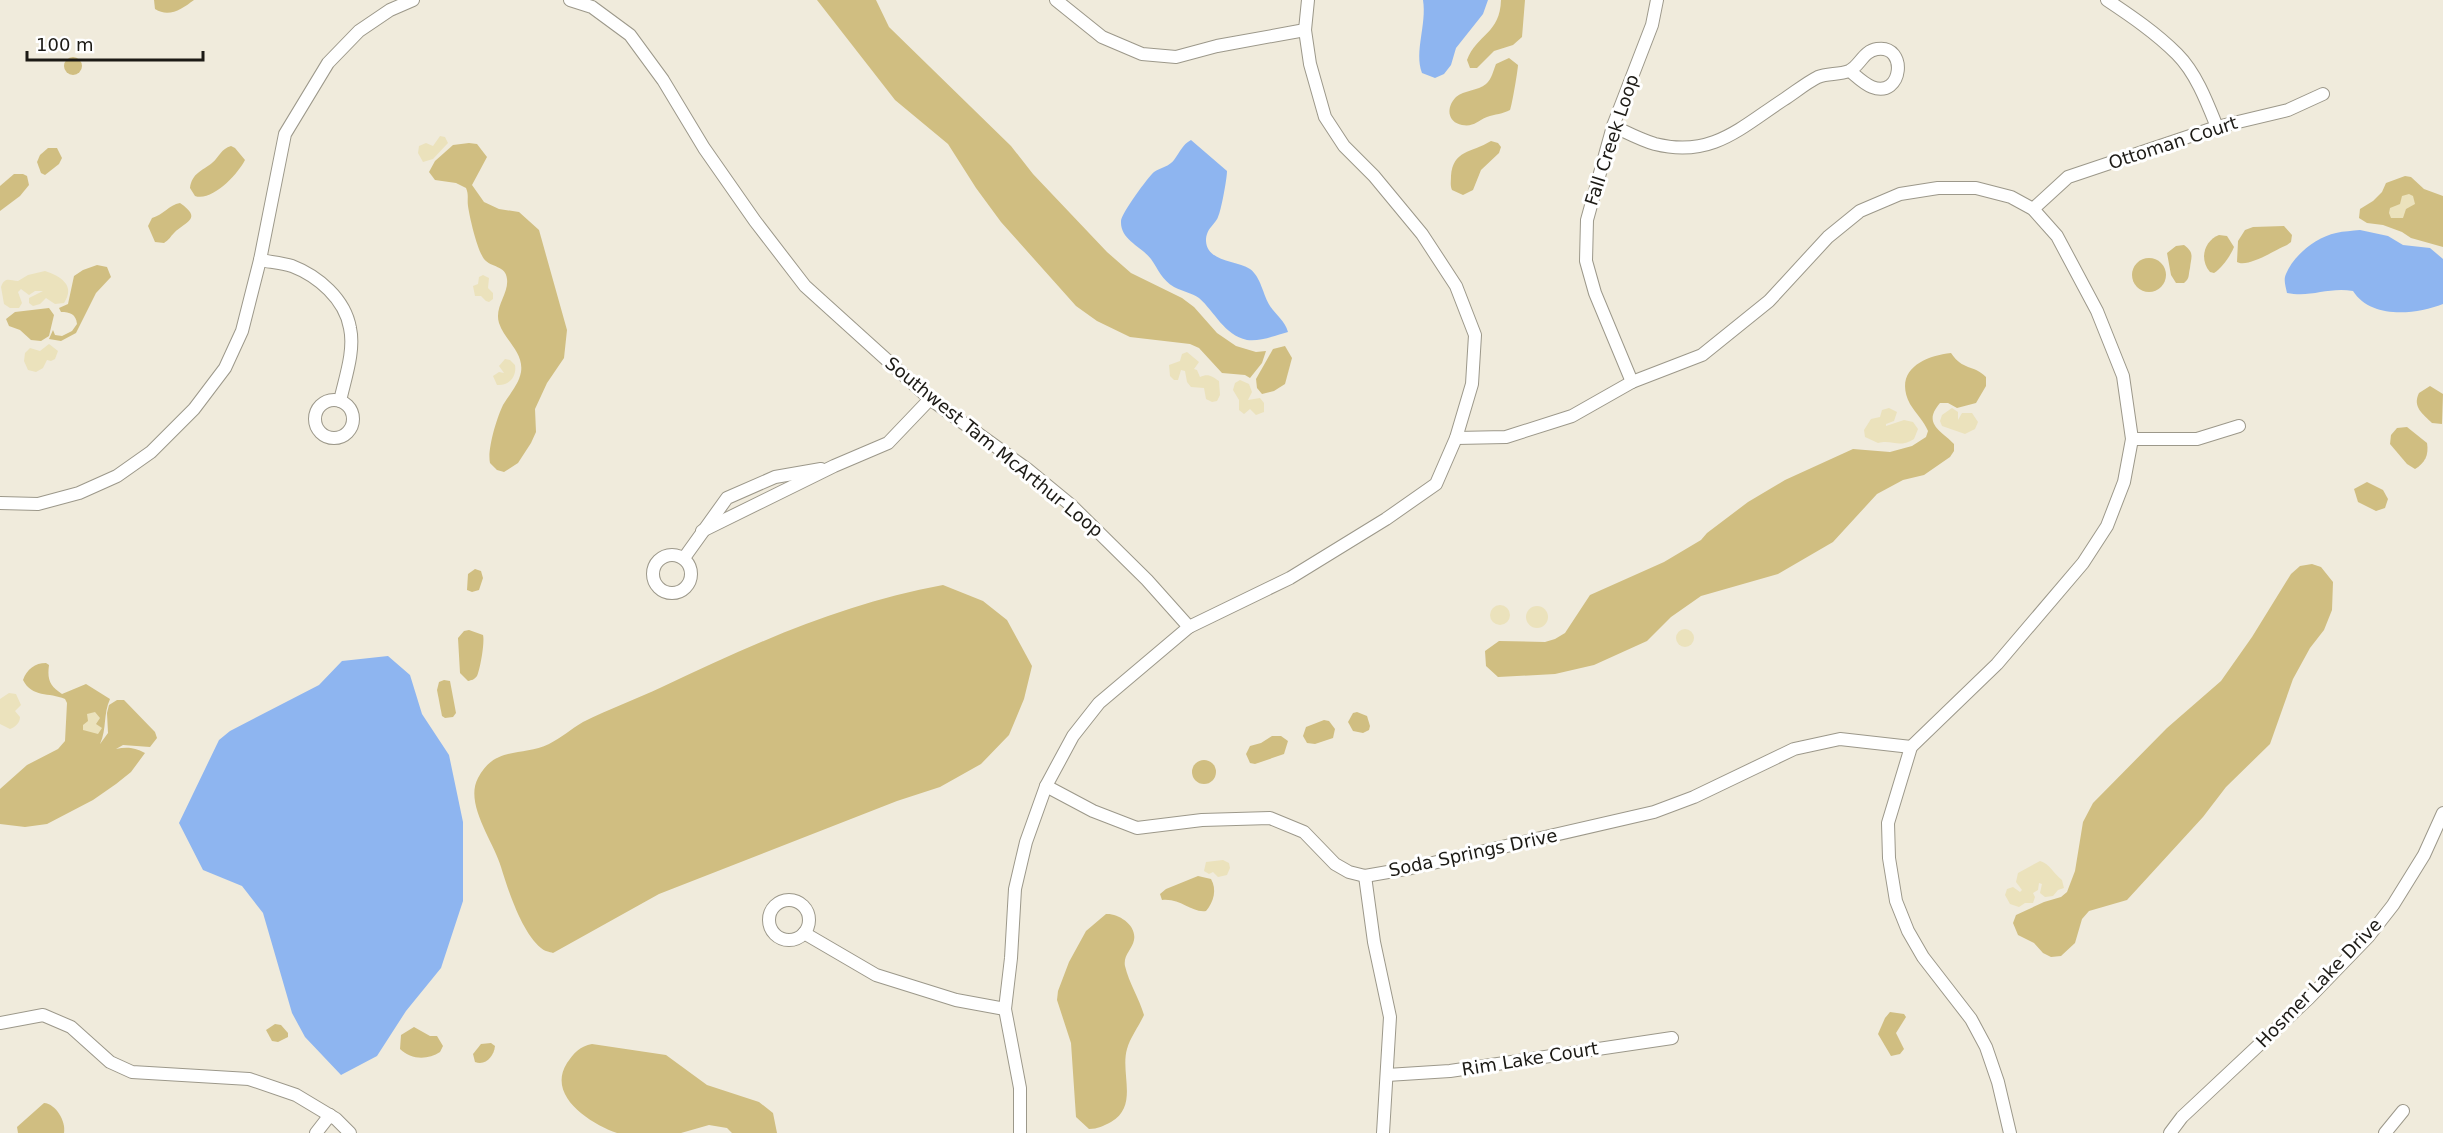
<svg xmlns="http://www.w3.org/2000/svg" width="2443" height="1133" viewBox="0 0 2443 1133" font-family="'DejaVu Sans',sans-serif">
	<rect width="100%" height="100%" fill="#f0ebdc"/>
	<g fill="#d0be81">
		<path d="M154,0H194C182,9 169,18 155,9Z"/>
		<path d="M817,0H876L889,27L1011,146L1033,174L1107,252L1131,273L1182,298L1194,307L1217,333L1236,346L1256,352L1266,351L1262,363L1250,378L1245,375L1222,373L1199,348L1190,344L1130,337L1097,321L1076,306L1001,222L976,188L948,144L895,100Z"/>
		<path d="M1501,0H1525L1522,37L1513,45L1494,51L1477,68H1470L1467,60C1477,34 1500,34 1501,0Z"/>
		<circle cx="73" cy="66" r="9"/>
		<path d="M1509,58L1518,65C1518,69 1512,106 1510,110C1503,114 1495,114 1487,117C1477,121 1474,127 1462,125C1447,122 1446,107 1456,97C1464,90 1478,91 1486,84C1492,79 1493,71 1496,64Z"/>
		<path d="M1491,141L1498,143L1501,147L1499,153L1481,170L1473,190L1463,195L1452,190C1450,185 1451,182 1451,176C1453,150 1471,153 1491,141Z"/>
		<path d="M469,143L477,144L487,157L472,185L484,202L499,209L519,212L539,230L567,330L564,358L547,383L535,409L536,432L531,443L518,463L504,472L497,470L490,463C487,450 497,417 503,405C509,395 519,384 521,372C524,352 505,341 499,323C494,307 509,294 507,279C506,265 491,268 484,259C477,249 470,219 468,206C467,199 469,195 466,188L456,183L435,180L429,172L435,161L453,145Z"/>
		<path d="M231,146L235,148L245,160C238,174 212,202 195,196L190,188C192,173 202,171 212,163C220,156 221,149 231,146Z"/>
		<path d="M48,148H57L62,158L59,164L45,175L41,173L37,162L40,155Z"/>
		<path d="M14,174H23L27,176L29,185L20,196L0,211V186Z"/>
		<path d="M2405,176L2411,177L2424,189L2443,196V247L2411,238L2402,232L2383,225L2367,223L2359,218L2360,209L2373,201L2382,192L2386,183Z"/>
		<path d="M180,203C203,219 186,221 174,233C170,237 169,240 164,243L155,242L148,226L152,218C163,215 169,205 180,203Z"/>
		<path d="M2284,226L2292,235L2291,242L2287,245C2275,250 2248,268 2237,262L2238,241L2245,230L2253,227Z"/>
		<path d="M2219,235L2227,236L2234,247C2231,255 2222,268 2214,273L2210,272C2199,259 2204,241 2219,235Z"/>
		<path d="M2184,245C2195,253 2191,257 2190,268C2188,276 2190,278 2184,283H2176L2171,275L2167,253L2176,246Z"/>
		<circle cx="2149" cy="275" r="17"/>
		<path d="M97,265L107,267L111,277L96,293L76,333L61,341L49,339L53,330L55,335L62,336L72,331L77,324C76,314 70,312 61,312L59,308L68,304L74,276L83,270Z"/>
		<path d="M49,308L54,315L49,336L41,341L31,340L20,330L9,326L6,319L15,312Z"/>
		<path d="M1285,346L1292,358L1285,384L1274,391L1262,394L1257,388L1256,379L1273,349Z"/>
		<path d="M1951,353C1963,371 1973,364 1986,377V386L1976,403L1957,408L1948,403H1940C1922,424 1941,430 1954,444V451L1950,457L1924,475L1903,480L1877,494L1833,542L1778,574L1701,596L1671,617L1647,641L1594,665L1555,674L1498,677L1486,666L1485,651L1499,641L1545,642L1555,639L1565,633L1590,595L1664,562L1701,540L1707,533L1748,502L1785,480L1853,449L1890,452L1912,446L1926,437L1928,431C1924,421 1916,414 1910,404C1893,371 1923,356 1951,353Z"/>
		<path d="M2430,386L2443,394L2442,424L2432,423C2423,414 2412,407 2419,393Z"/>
		<path d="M2407,427L2427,443C2429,455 2425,463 2415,469L2407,464L2390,444L2391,435L2397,428Z"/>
		<path d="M2367,482L2383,490L2388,499L2385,508L2376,511L2358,502L2354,489Z"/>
		<path d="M2312,564L2321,567L2333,582L2332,610L2324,630L2310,648L2293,679L2270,744L2226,787L2203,817L2127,900L2089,911L2082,919L2075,943L2061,956L2051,957L2043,953L2034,943L2018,935L2013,923L2016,915L2044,902L2061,897L2067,892L2075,871L2083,822L2093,803L2167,728L2221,681L2252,637L2291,574L2300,566Z"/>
		<path d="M475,569L481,571L483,578L479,590L472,592L467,590L468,574Z"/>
		<path d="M943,585L983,601L1007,620L1032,666L1024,699L1009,735L981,764L940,787L897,801L659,894L553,953C550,952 544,951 541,948C522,933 508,890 501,867C494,842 464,804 478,778C495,745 523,757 549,744C561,738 571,729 583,722C609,709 636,699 662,687C753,644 843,603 943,585Z"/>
		<path d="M469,630L483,635C485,642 480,670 477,676C474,680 472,680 468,681L460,673L458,638L464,631Z"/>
		<path d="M46,663L49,665C47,680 50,686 62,694L86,684L110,699C103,714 107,729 100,744L108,733L107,713L109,705L117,700H124L155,732L157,738L150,747L123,745L116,749C126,747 134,747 145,753L131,772L116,784L93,800L47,824L25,827L0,824V789L27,765L58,749L65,741L67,703L65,699C49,692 32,698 23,680C27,669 35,663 46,663Z"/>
		<path d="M444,680L450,681L456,713L453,717L445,718L442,716L437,690L439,682Z"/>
		<path d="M1357,712L1367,716L1370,726L1369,730L1363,733L1353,731L1348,722L1353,713Z"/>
		<path d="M1324,720L1329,721L1335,729L1333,738L1315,744L1307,743L1303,736L1306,727Z"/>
		<path d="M1272,736H1281L1288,741L1284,754L1255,764L1250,763L1246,754L1250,746L1261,743Z"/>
		<circle cx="1204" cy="772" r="12"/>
		<path d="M1198,876L1211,879C1217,889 1214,902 1206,911C1191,913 1181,898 1162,900L1160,894L1166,889Z"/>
		<path d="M1106,914C1118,913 1137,925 1134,940C1132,950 1123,955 1125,966C1129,983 1139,998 1144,1015C1139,1026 1130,1038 1127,1049C1120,1073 1139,1106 1111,1122C1103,1126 1098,1129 1089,1129L1076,1117L1071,1043L1057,1000L1058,991L1069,962L1086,931Z"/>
		<path d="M1890,1012L1904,1014L1906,1017L1896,1033L1904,1049L1900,1054L1891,1056L1878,1034L1885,1018Z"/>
		<path d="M275,1024L281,1025L288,1033V1037L278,1042L272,1041L266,1030Z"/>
		<path d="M414,1027L430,1036H437L443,1046L440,1052C428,1060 411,1060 400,1049L401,1035Z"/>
		<path d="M491,1043L495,1046C494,1056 486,1066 475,1062L473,1054L481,1044Z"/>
		<path d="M592,1044L666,1055L707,1085L759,1102L773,1113L777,1133H732L727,1128L709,1125L681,1133H617C591,1124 546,1096 567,1063C574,1053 580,1046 592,1044Z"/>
		<path d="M44,1103C56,1104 66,1121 64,1133H18L17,1127Z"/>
	</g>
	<g fill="#ebe2bc">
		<path d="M440,136L445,137L448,143L433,159L423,162L418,153L419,146L426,143L433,146Z"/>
		<path d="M2409,194L2413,196L2415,204L2406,209L2403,218H2391L2389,213L2390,208L2400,204L2402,196Z"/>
		<path d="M45,271C60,276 76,285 64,303L55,304L46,298L40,304L33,306L29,303V298L43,291H35L29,295L21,289L18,292L22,303L19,308H10L4,304L1,287C5,276 10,281 18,281L28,275Z"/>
		<path d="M483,275L489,278L488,288L493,293V299L489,302L486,301L481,296H475L473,286L478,284L479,277Z"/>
		<path d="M49,344L58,351L55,359L51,361L47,360L43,368L36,372L28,370L24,361L25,353L30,348L40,351Z"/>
		<path d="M1187,352L1199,362L1194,369L1197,370L1200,377C1208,373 1212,376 1219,381L1220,395L1217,401L1212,402L1206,399L1204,388L1191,387L1187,382L1185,371L1181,370L1178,380H1174L1170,376L1169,365L1180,361L1182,354Z"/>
		<path d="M505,359L510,360L515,365C517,377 509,386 497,385L493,376L499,372L504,373L499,366Z"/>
		<path d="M1240,380L1249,384L1252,392L1248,400L1260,398L1264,403V412L1256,415L1250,409L1244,414L1239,410V400L1233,390L1235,383Z"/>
		<path d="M1889,408L1897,412L1894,421L1886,424V426L1904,420L1913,422L1918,429L1914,439C1898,449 1893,439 1878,443L1865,437L1864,430L1871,419L1880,417L1882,410Z"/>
		<path d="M1952,408L1958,412V420L1962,413H1972L1978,422L1975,429L1965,434L1942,426L1940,421L1942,415Z"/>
		<circle cx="1500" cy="615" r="10"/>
		<circle cx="1537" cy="617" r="11"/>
		<circle cx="1685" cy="638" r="9"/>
		<path d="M9,693L16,694L21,705L15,711L20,717C20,723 15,727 10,729L0,724V699Z"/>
		<path d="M95,712L100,718L96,724L102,728L98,734L83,730V725L88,721L87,714Z"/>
		<path d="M1223,860L1229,863L1230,868L1227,875L1218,877L1213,872L1209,874L1204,871L1206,862Z"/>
		<path d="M2040,861C2049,863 2054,874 2062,880L2064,888L2058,890L2053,896L2045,897L2040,893L2042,884L2039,883L2038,890L2033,893L2035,897L2033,903H2025L2019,907L2010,904L2005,895L2007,889L2013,887L2020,892L2022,890L2016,882L2018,873Z"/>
	</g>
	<g fill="#8eb5f0">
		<path d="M1423,0H1488L1483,14L1456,48L1451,65L1444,74L1435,78L1422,73C1414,51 1427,25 1423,0Z"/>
		<path d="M1191,140L1227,171C1227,179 1221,211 1218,217C1215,225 1206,228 1206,241C1207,262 1236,260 1250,269C1261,277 1263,295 1270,306C1276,315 1285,321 1288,332C1276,335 1260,342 1247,340C1224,335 1215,312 1199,298C1192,293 1182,291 1174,287C1162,280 1158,269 1151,259C1141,246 1120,240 1121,221C1121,214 1148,177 1154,172C1160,168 1170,166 1174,160C1180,152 1182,145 1191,140Z"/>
		<path d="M2360,230L2388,236L2403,245L2430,248L2443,259V304C2415,315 2371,319 2353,291C2327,287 2311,298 2287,293C2286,287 2283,280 2286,274C2293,256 2316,237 2336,233C2344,231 2352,231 2360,230Z"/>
		<path d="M388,656L410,675L422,714L449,755L463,822V901L441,968L406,1011L377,1056L341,1075L305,1037L292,1013L263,913L242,886L203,870L179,823L219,740L230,731L319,685L342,661Z"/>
	</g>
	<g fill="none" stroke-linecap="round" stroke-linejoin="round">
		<defs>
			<g id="street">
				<path d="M570,0L592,7L630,35L663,80L704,148L755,221L805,286L930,399L1027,469L1072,506L1147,580L1189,627"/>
				<path d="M1056,0L1102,37L1142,54L1176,57L1217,46L1305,30"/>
				<path d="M2107,0C2131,16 2156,33 2177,54C2196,73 2207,102 2217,127"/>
				<path d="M1613,126C1626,132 1641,140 1655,144C1711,158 1739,129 1783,100C1794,93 1806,83 1818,77C1827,73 1839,75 1849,71C1860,66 1863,51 1877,49C1908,44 1903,99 1872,87C1864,84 1856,76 1850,71"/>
				<path d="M2033,209L2068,177L2217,127L2288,110L2323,94"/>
				<path d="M260,260C270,262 282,263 292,266C318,276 345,299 350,328C355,351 345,378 340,401"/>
				<path d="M1632,382L1595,293L1586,261L1587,220L1613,126L1652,25L1657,0"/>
				<circle cx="334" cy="419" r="19"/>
				<path d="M1456,438L1506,437L1572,416L1632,382L1702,355L1769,301L1828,237L1860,211L1900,194L1938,188H1976L2011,197L2033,209L2057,236L2097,311L2123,376L2132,439L2124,482L2107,526L2083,563L1997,664L1911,747L1888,823L1889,858L1896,901L1908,931L1923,957L1971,1019L1986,1047L1998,1082L2010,1133"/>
				<path d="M2132,439H2197L2239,426"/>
				<path d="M0,503L38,504L79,493L117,476L151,452L194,409L225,368L242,331L260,260L285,134L328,63L359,31L390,10L413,0"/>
				<path d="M702,531L834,466L888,443L930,399"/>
				<circle cx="672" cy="574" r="19"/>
				<path d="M684,558L727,498L775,477L821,469"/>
				<path d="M1046,786L1093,811L1137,828L1202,820L1270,818L1304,832L1335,864L1349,872L1365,876L1411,868L1654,812L1694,797L1794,749L1840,739L1911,747"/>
				<path d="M1365,876L1374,942L1390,1017L1383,1133"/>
				<circle cx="789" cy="920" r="20"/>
				<path d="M804,933L876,975L956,1000L1005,1009"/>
				<path d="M0,1023L43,1015L71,1027L110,1062L132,1072L249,1079L296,1095L336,1119L350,1133"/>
				<path d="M1387,1075L1450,1071L1672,1038"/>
				<path d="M316,1133L330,1115"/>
				<path d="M1020,1133V1088L1005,1009L1011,958L1015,889L1026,842L1046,786L1073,736L1099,703L1189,627L1290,578L1386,519L1436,484L1456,438L1472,384L1475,335L1456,286L1422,234L1374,176L1344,146L1325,117L1310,64L1305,30L1308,0"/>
				<path d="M2170,1133L2182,1117L2309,998L2368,937L2393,905L2424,855L2443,813"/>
				<path d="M2385,1133L2403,1111"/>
			</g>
		</defs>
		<use href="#street" stroke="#9c988a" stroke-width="14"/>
		<use href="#street" stroke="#fff" stroke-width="12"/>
	</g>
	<g text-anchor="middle" stroke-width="6" stroke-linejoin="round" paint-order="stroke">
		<g font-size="18" fill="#1c1a15" stroke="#fff">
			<text transform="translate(1612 140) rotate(-72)" y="6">Fall Creek Loop</text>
			<text transform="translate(2173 143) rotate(-18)" y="6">Ottoman Court</text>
			<text transform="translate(994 447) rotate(39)" y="6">Southwest Tam McArthur Loop</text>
			<text transform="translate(1473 853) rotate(-12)" y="6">Soda Springs Drive</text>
			<text transform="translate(2319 983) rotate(-46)" y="6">Hosmer Lake Drive</text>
			<text transform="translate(1530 1059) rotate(-9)" y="6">Rim Lake Court</text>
		</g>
	</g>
	<path d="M27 51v9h176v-9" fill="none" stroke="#1c1a15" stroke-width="3"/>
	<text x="36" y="51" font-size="18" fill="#1c1a15" stroke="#ffffff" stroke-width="4.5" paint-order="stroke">100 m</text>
</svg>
